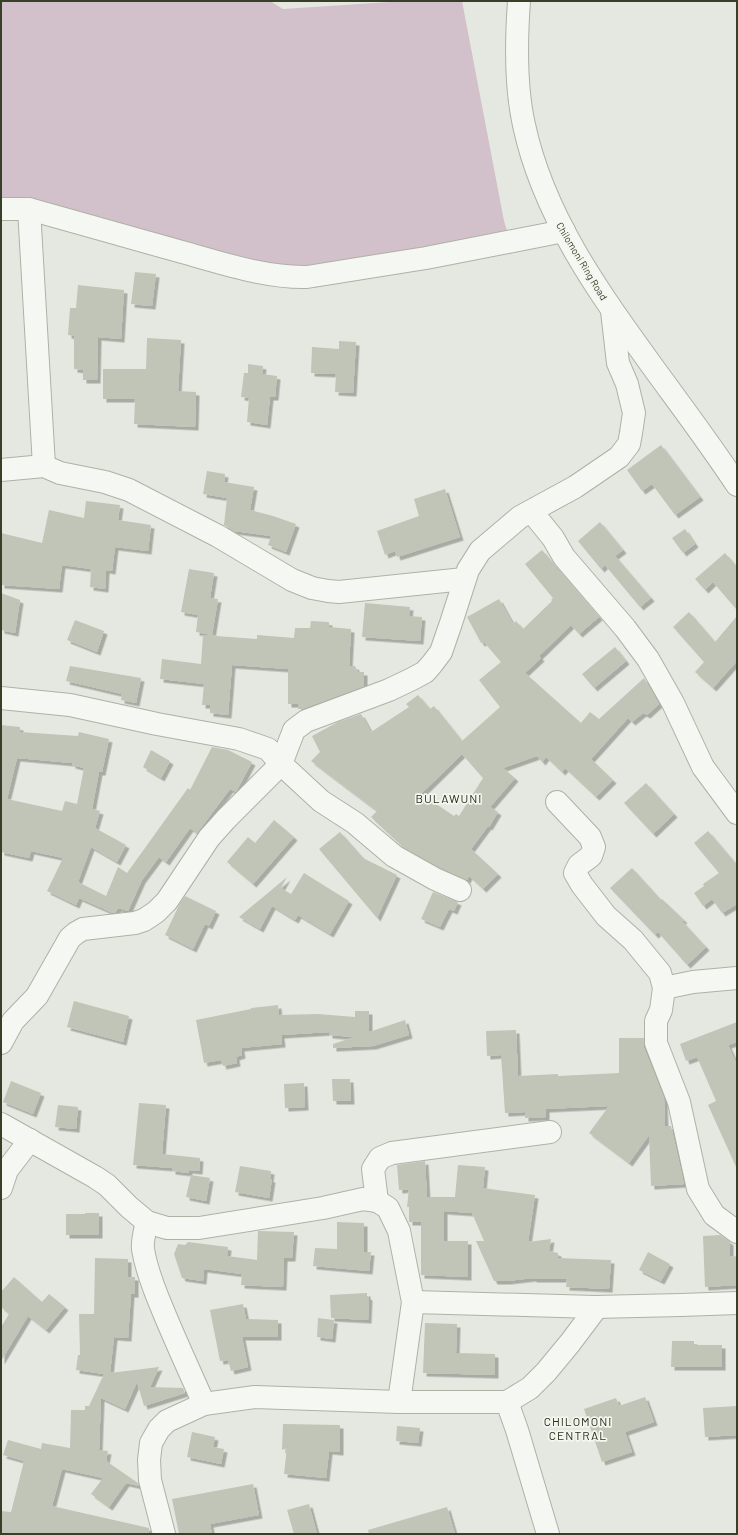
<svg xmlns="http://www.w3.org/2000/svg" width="738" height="1535" viewBox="0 0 738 1535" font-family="Barlow,sans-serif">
	<defs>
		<filter id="shadow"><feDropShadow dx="3.5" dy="3.5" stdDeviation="0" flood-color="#0004"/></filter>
	</defs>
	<rect width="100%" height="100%" fill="#e5e8e0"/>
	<path fill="#d2c1ca" d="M1,1H270L283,9L405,1H462L504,221L508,234L285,272L56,205L1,204Z"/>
	<g fill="#c0c5b7" fill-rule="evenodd" filter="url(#shadow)">
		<path d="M135,272L156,274L152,306L131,304Z"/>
		<path d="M78,285L124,290L121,339L98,337L97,380H83V370L74,369V336L68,335L70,308H76Z"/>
		<path d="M147,338L181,340L178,391L196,392L195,427L134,424L135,399H103V369H146Z"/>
		<path d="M339,341L356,342L353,393L335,392L336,374L311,373L312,347L339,349Z"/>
		<path d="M248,364L263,366L262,374L277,376L275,397H270L267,425L247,422L249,398L241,397L244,373H248Z"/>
		<path d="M661,445L700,497L675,515L652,484L642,491L627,470Z"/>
		<path d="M207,471L225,474L224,482L254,487L250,510L273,516L296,524L286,552L268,545L271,536L234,531L224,525L227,498L203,494Z"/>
		<path d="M445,489L460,537L397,557L395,551L385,555L377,531L419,516L414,499Z"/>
		<path d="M86,501L120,505L118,520L151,525L148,551L115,547L112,571L106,570L105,589L90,587L91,569L62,565L59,589L1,585V533L42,543L49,510L84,518Z"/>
		<path d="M600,522L623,550L615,556L651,598L640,607L605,565L601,569L578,541Z"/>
		<path d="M685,529L695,544L683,553L672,538Z"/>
		<path d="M542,550L599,617L579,634L571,625L539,656L541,658L525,673L581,723L590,712L599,719L644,678L659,704L647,715L643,713L632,722L628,718L591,759L613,780L596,797L565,768L562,772L546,757L542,762L537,756L503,768L515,778L490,807L498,812L489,827L488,826L471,849L498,874L483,889L469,876L467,880L441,868L403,847L371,817L377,811L311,761L320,752L312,736L338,722L361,714L371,732L409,707L406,704L418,695L430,709L434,706L462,741L500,707L479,680L501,662L484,642L481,643L467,617L499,599L513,624L516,621L523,629L552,601L551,600L553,598L525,564ZM462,754L483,778L459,816L456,814L454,816L421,794Z"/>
		<path d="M725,553L737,567V610L713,582L705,590L695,579Z"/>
		<path d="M189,569L214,573L210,598L218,599L212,635L196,632L198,615L181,612Z"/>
		<path d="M1,593L20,600L15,633L1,630Z"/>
		<path d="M365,603L410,607L409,616L422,617L420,641L362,637Z"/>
		<path d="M689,612L715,642L737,616V661L713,688L695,672L704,662L673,627Z"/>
		<path d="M75,620L104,631L97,652L67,640Z"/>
		<path d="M311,621L329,622V627L351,629L349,666H355L358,672H364V686L302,709H298V704H288V669L232,665L228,715L210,713V705H202L204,684L160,679L162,659L201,664L203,635L257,639V635L294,638L295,628H310Z"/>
		<path d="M615,647L626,661L594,688L582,674Z"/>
		<path d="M70,666L141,678L136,703L121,700L122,694L66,681Z"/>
		<path d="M1,725L20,727V732L78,736L79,732L109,739L102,772H99L92,809L100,811L95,828L126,845L117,862L91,847L78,882L106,896L118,867L127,873L188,788L190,790L212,747L228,750L252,762L237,790L236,792L230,789L197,833L190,828L166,862L159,857L142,880L128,911L118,908L115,913H113L79,898L76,905L47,891L63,858L31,851L29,858L1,852ZM17,758L72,763V765L84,768L77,804L65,801L62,811L7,799Z"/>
		<path d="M151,750L170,761L161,778L143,767Z"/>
		<path d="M646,783L674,814L653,834L624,803Z"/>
		<path d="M274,820L294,837L253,884L227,862L248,837L255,843Z"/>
		<path d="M708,831L737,865V904L722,913L712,899L703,906L694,893L704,886L703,884L719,873L694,843Z"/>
		<path d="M340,832L363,858L397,875L377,918L319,849Z"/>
		<path d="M632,868L661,900L662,899L684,920L682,921L706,947L687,965L658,932L655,935L610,888Z"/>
		<path d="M304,873L349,901L330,934L298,915L295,920L272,906L260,929L239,917L287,877L281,888L291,894Z"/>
		<path d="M433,892L458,902L454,911L449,909L440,927L421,919Z"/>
		<path d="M185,896L216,911L209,926L205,924L193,949L165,935L179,905Z"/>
		<path d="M74,1001L129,1016L123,1042L67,1027Z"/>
		<path d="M278,1005L279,1015L318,1014L355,1017V1011H369V1032L405,1020L409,1035L373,1046L333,1048V1044L354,1037L329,1035V1032L281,1035L282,1044L241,1048L242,1055L236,1057L237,1063L223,1066L221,1060L204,1063L196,1020L251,1009V1008Z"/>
		<path d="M737,1022V1042L728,1045L737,1065V1169L708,1105L716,1101L697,1057L686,1061L680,1044Z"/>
		<path d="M516,1030L518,1076L558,1074V1076L619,1073V1038H644V1048L664,1098L665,1126H671L684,1184L651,1186L649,1135L629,1163L589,1133L609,1106L546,1109V1117L525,1118V1112L505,1113L501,1055L487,1056L486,1031Z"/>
		<path d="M332,1079H350L351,1101H333Z"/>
		<path d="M11,1081L41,1093L33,1114L3,1102Z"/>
		<path d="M304,1083L305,1107L285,1108L284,1084Z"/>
		<path d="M139,1103L166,1105L162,1154L200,1158L199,1171L189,1170V1173L172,1171V1168L133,1165Z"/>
		<path d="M58,1105L78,1107L76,1129L55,1127Z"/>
		<path d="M425,1161L427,1197H455L458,1165L485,1167L483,1188L535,1195L528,1242L551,1239L549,1251L558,1253V1258L611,1260L609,1289L566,1287L567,1279H533V1278L507,1281H494L476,1241H484L472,1213L444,1211V1241H468V1277L421,1275V1222H409V1207H407L409,1189L399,1190L397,1165Z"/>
		<path d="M240,1166L271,1171L270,1179H272L269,1198L235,1192Z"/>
		<path d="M191,1175L210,1178L206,1201L186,1197Z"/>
		<path d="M85,1213H99V1235H66V1214H85Z"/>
		<path d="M337,1222L364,1223V1252H371L369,1271L313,1266L315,1248L337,1249Z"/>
		<path d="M258,1231L294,1232L292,1258H284L283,1287L241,1285L242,1274L204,1269L203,1281L182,1278L174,1254L178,1244L185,1245L188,1242L228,1247L227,1256L257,1260Z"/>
		<path d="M720,1235L730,1242V1257L737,1256V1285L705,1287L703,1236Z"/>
		<path d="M648,1252L670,1264L661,1281L639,1270Z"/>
		<path d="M95,1258L128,1259V1277H135V1294H131L128,1338L114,1337L110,1373L159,1367L150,1387L183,1388L185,1393L144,1406L137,1382L125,1409L101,1398L99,1450L108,1451L106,1461L138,1483L139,1486L126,1483L109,1507L91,1494L103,1478L62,1469L52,1506L149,1528V1534H1V1511L11,1512L24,1461L3,1455L8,1440L41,1449L42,1443L70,1448L71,1410H85V1406H89L104,1374L76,1370L78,1355H80L79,1314H94Z"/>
		<path d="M14,1277L42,1302L49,1294L65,1307L46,1330L28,1316L1,1361V1327L9,1314L1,1307V1292Z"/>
		<path d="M367,1293V1296L369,1297L368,1320L331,1318L330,1295Z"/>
		<path d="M243,1304L246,1319L278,1320V1337H242L248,1367L231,1371L228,1360L220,1361L210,1310Z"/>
		<path d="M318,1318L334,1320L332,1339L317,1337Z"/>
		<path d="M425,1323L457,1324L456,1353L495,1354V1375L423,1373Z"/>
		<path d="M672,1341H694V1345H722V1367H671Z"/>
		<path d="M645,1397L654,1422L625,1432L632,1452L602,1462L584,1409L616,1398L619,1406Z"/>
		<path d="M737,1406V1435L705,1437L703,1408Z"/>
		<path d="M283,1424L340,1425V1452L329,1451L326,1478L284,1474L287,1448L282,1450Z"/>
		<path d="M397,1426L420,1428L418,1443L396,1441Z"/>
		<path d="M192,1432L215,1437L213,1447L224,1449L221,1464L187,1457Z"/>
		<path d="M253,1484L259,1515L210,1524L212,1534H179L172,1499Z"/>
		<path d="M309,1504L317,1534H294L287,1510Z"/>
		<path d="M447,1507L455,1534H369L368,1530Z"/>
	</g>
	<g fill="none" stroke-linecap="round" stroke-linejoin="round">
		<defs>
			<g id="minor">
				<path d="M519,1C516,42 515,85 524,125C544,219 603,298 658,374C685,411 712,447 737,485"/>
				<path d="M1,209H29C80,223 131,238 182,252C222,263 265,278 307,277L426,258L564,231"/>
				<path d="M29,209L44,466"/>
				<path d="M1,470L44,466L60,473L105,482L129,490L218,536L292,580L312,588L328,591L339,592L464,579"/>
				<path d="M532,512L553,538L564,557L625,628L648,659L673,703L703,767L737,813"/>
				<path d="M1,698L70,705L157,724L239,739L268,749L281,764L321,801L355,823L394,856L435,879L460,890"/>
				<path d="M557,802L590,837L594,847L591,856L579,865L575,873L582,885L606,916L633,940L660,973L664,988L661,1010L656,1021V1043L679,1102L698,1189L714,1215L737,1232"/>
				<path d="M664,988L693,982L737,978"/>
				<path d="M1,1043L13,1021L37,996L70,938L76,933L83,929L135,923L144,920L156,912L167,901L209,838L226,819L281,764L294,730L306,721L389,690L412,679L425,672L432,664L441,652L451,623L468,570L480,551L520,517L575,487L619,457L629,444L631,433L634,413L627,384L618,363L612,311"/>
				<path d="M1,1124L95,1177L107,1185L129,1207L147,1222L167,1228H199L323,1208L363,1199L377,1201L388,1208L399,1231L413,1302L399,1402"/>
				<path d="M1,1188L7,1170L30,1140"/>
				<path d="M377,1201L373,1169L380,1158L392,1153L550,1132"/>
				<path d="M147,1222C145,1231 142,1240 143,1249C146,1269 154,1289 162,1308C175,1340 190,1372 204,1404"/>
				<path d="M413,1302L595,1307L681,1305L737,1303"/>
				<path d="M507,1402L517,1430L548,1534"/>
				<path d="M164,1534L150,1480L149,1460L151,1443L159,1429L167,1421L204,1404L255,1397L399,1402H507L530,1388L546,1372L570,1343L597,1307"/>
			</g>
		</defs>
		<use href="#minor" stroke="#adb2a5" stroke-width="24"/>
		<use href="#minor" stroke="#f5f7f2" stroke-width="22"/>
	</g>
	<g text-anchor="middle" stroke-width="3.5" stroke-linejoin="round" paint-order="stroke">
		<g font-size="10" fill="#373f29" stroke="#f4f6ef">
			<text transform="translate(582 261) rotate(59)" y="4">Chilomoni Ring Road</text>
		</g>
		<g font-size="12" letter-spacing="1" fill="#27301b" stroke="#f4f6ef">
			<text x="449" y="803">BULAWUNI</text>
			<text x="578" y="1426">CHILOMONI<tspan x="578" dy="14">CENTRAL</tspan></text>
		</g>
	</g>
	<rect width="738" height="1535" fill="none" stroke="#373f29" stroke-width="4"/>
</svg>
